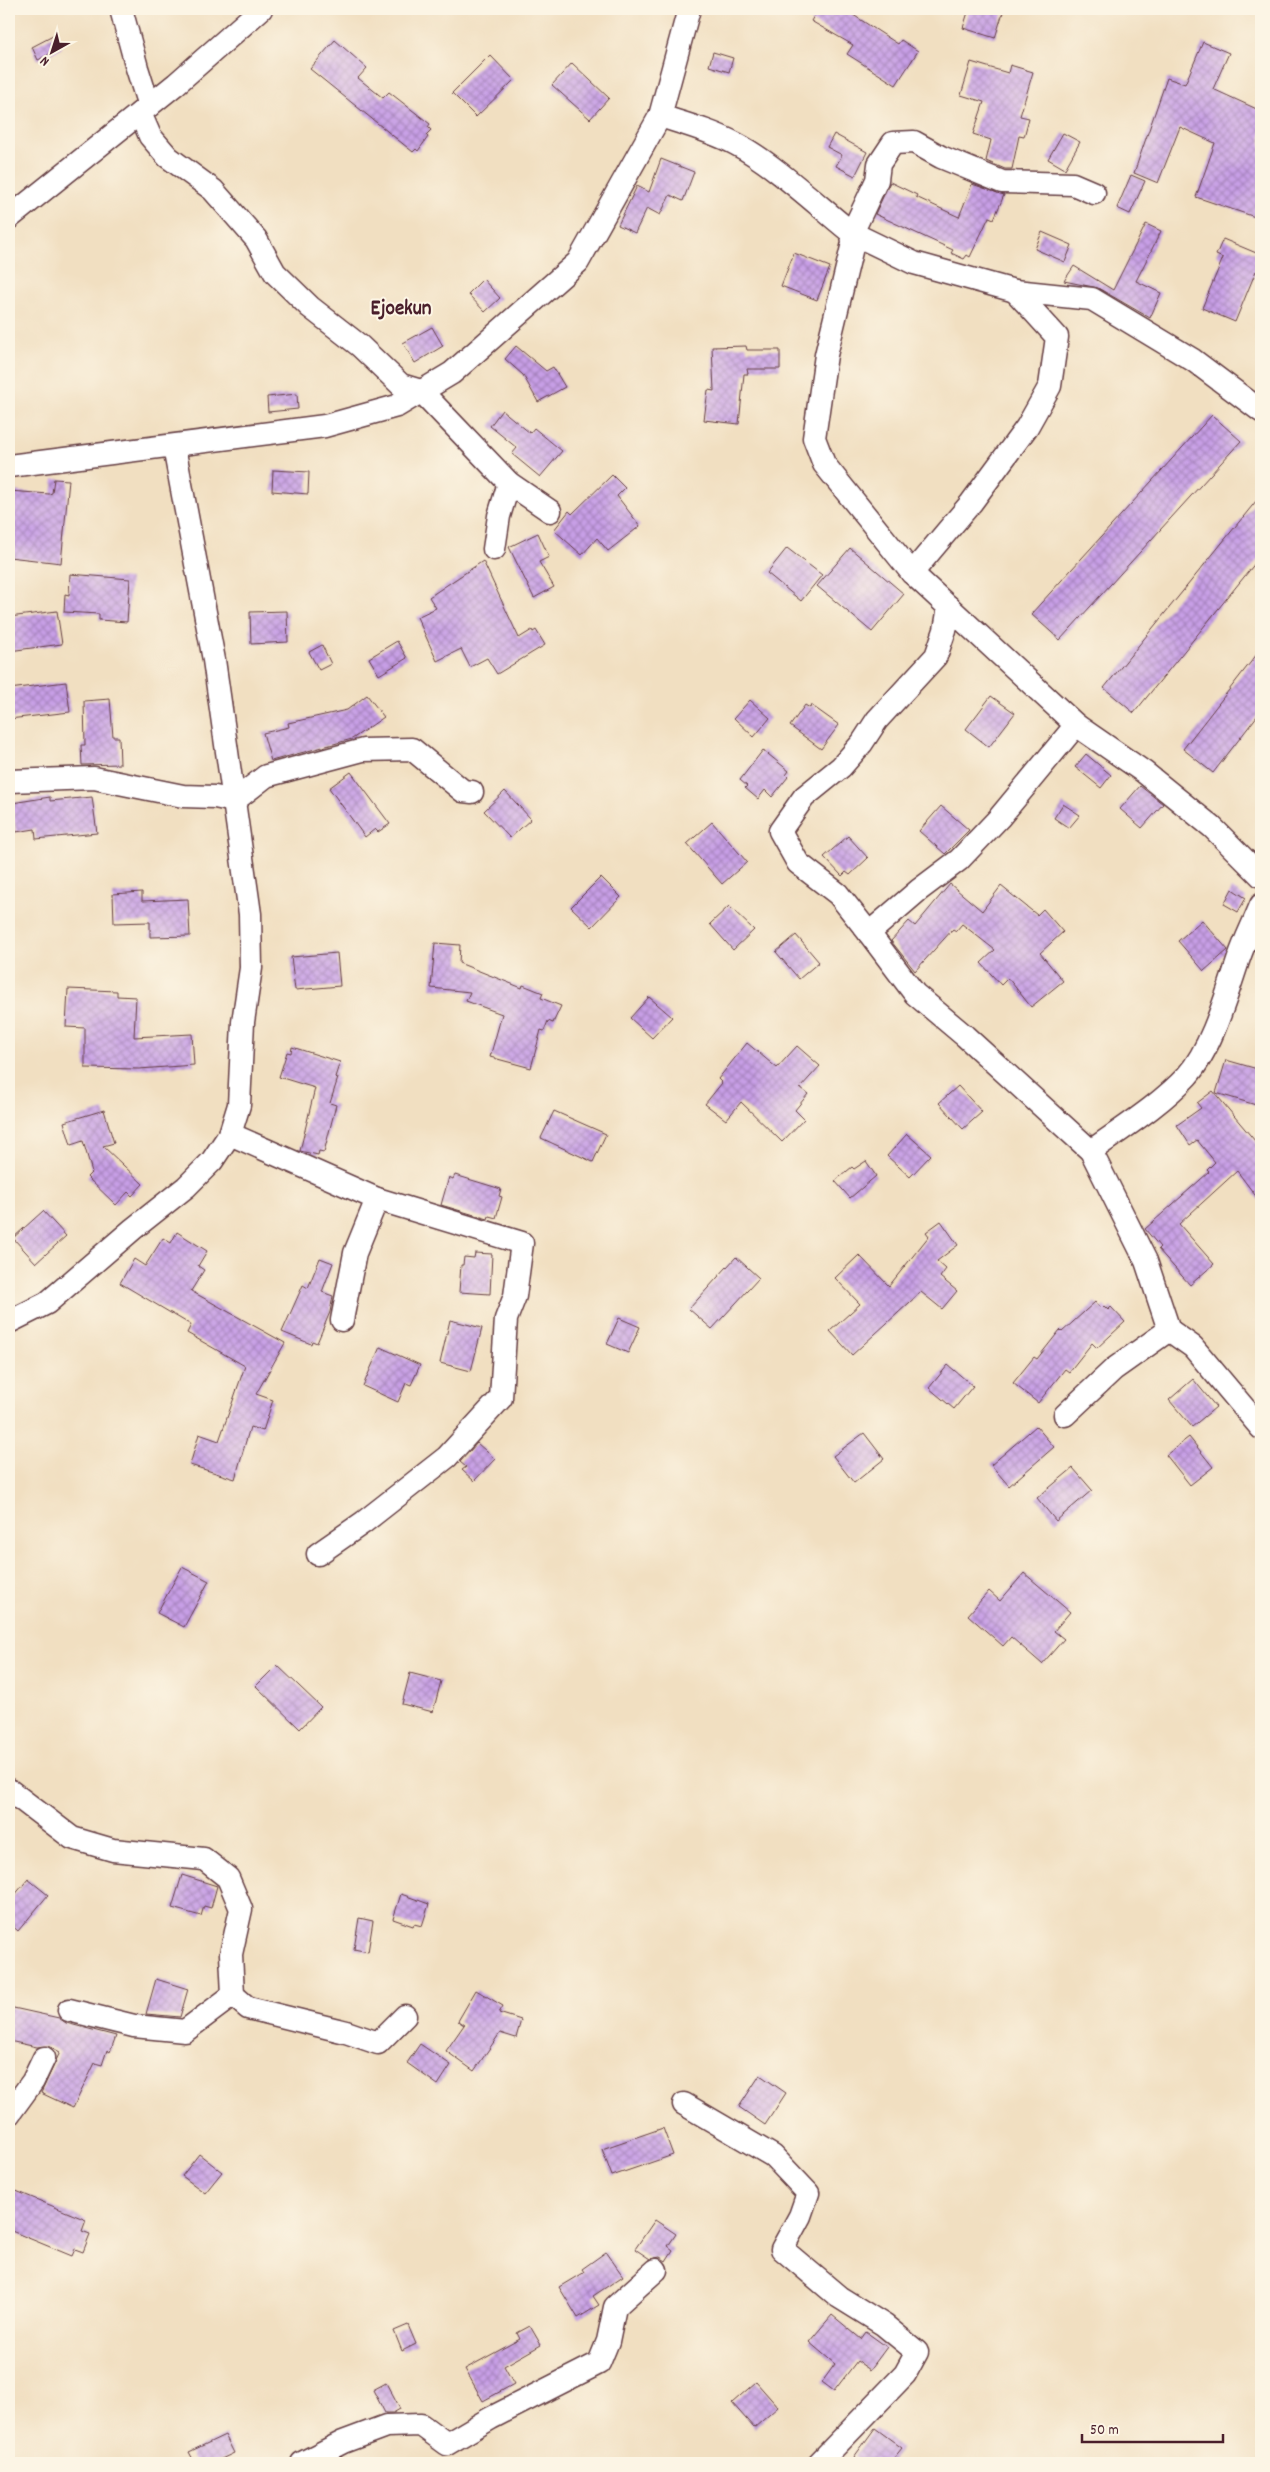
<svg xmlns="http://www.w3.org/2000/svg" width="1270" height="2472" viewBox="0 0 1270 2472" font-family="Dekko,sans-serif">
	<defs>
		<pattern id="building-cross-hatch" width="8" height="8" patternUnits="userSpaceOnUse" patternTransform="scale(1.25)"><rect width="8" height="8" fill="#c79fe6"/><path d="M0 0l8 8M0 8l8-8" fill="none" stroke="#a481bb"/></pattern>
	</defs>
	<rect width="100%" height="100%" fill="#fcf5e5"/>
	<filter id="ink" filterUnits="userSpaceOnUse"><feTurbulence type="fractalNoise" baseFrequency=".02" numOctaves="2"/><feDisplacementMap in="SourceGraphic" scale="10" xChannelSelector="R" yChannelSelector="G"/><feConvolveMatrix kernelMatrix="1 2 1 2 8 2 1 2 1" color-interpolation-filters="sRGB"/></filter>
	<filter id="wash" filterUnits="userSpaceOnUse"><feTurbulence type="fractalNoise" baseFrequency=".0096" numOctaves="4" result="noise"/><feDisplacementMap in="SourceGraphic" scale="20" xChannelSelector="R" yChannelSelector="G"/><feGaussianBlur stdDeviation="1.12" result="paint"/><feColorMatrix in="noise" values="0 0 0 0 0 0 0 0 0 0 0 0 0 0 0 0 0 1.4 0 .05"/><feComposite in="paint" operator="in"/></filter>
	<g filter="url(#wash)">
		<rect width="100%" height="100%" fill="#f1dfc1"/>
		<g id="blocks">
			<g fill="url(#building-cross-hatch)">
				<path d="M818,9H844L898,44L901,40L918,51L896,85L847,54L853,45L811,21Z"/>
				<path d="M969,9H1004L995,38L963,28Z"/>
				<path d="M55,35L62,48L38,60L32,47Z"/>
				<path d="M335,40L367,68L358,78L383,98L389,92L430,124L428,127L431,130L426,135L428,137L418,151L416,149L413,152L310,69Z"/>
				<path d="M1203,42L1229,53L1213,89L1261,111V219L1196,197L1215,143L1180,127L1158,183L1134,173L1167,78L1185,84Z"/>
				<path d="M713,52L733,58L729,72L709,66Z"/>
				<path d="M490,55L514,80L476,117L452,93Z"/>
				<path d="M971,62L1008,73L1010,65L1033,72L1020,116L1029,118L1024,137L1019,136L1012,169H1005L986,161L991,140L973,134L984,102L961,95Z"/>
				<path d="M572,63L609,98L590,119L552,85Z"/>
				<path d="M1063,133L1080,142L1065,169L1048,159Z"/>
				<path d="M834,134L867,152L855,176L836,166L842,155L827,147Z"/>
				<path d="M661,159L694,172L683,201L670,195L660,215L647,208L635,233L618,225L637,186L649,192Z"/>
				<path d="M1131,175L1145,181L1130,214L1117,208Z"/>
				<path d="M890,182L917,195L916,197L959,217L972,184L1004,195L994,219L989,217L970,257L967,255L964,259L951,253L953,250L875,214Z"/>
				<path d="M1146,224L1161,231L1136,281L1161,293L1150,318L1098,288L1064,281L1074,266L1113,290Z"/>
				<path d="M1042,232L1072,245L1065,262L1035,249Z"/>
				<path d="M1223,239L1261,255V273L1256,271L1235,322L1202,308L1223,258L1216,255Z"/>
				<path d="M794,253L830,267L817,300L781,286Z"/>
				<path d="M483,279L500,298L485,312L468,294Z"/>
				<path d="M432,327L443,346L415,363L403,343Z"/>
				<path d="M516,346L546,371L553,367L565,387L538,402L523,375L505,359Z"/>
				<path d="M746,346L747,350H780V369H747L748,374H744L739,424L704,420L708,390L714,391L712,347Z"/>
				<path d="M297,394L298,409L268,412L267,397Z"/>
				<path d="M502,410L530,433L534,428L562,451L540,477L512,454L517,448L490,426Z"/>
				<path d="M1212,415L1241,441L1060,640L1031,614Z"/>
				<path d="M273,470L309,472L308,494L272,491Z"/>
				<path d="M612,475L625,488L617,496L640,526L608,551L597,538L582,555L554,530L569,511L572,514Z"/>
				<path d="M54,479L69,480L61,563L9,557V491L49,494L52,493Z"/>
				<path d="M1261,495V556L1134,713L1104,688Z"/>
				<path d="M538,533L549,557L539,562L554,587L534,598L509,547Z"/>
				<path d="M787,548L822,575L801,601L767,573Z"/>
				<path d="M850,548L904,594L872,632L817,586Z"/>
				<path d="M483,561L519,638L532,630L533,632L536,630L545,645L497,674L487,658L470,667L461,649L437,661L417,617L436,608L429,597Z"/>
				<path d="M70,574L130,579L127,622L99,620V614L64,612L65,594L69,595Z"/>
				<path d="M57,611L62,644L9,651V617Z"/>
				<path d="M287,611L288,642L251,644L250,612Z"/>
				<path d="M397,641L407,658L379,675L369,658Z"/>
				<path d="M322,645L331,664L319,670L309,652Z"/>
				<path d="M1261,649V711L1213,773L1183,749Z"/>
				<path d="M66,682L70,712L9,719V689Z"/>
				<path d="M367,695L384,717L352,739L271,761L263,733L289,727L288,723L347,710Z"/>
				<path d="M991,696L1015,713L989,747L966,729Z"/>
				<path d="M110,699L113,737H119L120,764L82,765L81,745H85L84,701Z"/>
				<path d="M750,700L770,718L754,737L734,718Z"/>
				<path d="M805,705L810,708L811,705L839,725L821,749L790,726Z"/>
				<path d="M763,750L789,771L786,775L788,777L772,797L765,790L758,799L745,788L747,786L740,780Z"/>
				<path d="M1086,754L1111,775L1101,788L1075,767Z"/>
				<path d="M351,772L390,824L378,832L375,829L365,837L329,788Z"/>
				<path d="M1140,786L1163,804L1142,828L1120,809Z"/>
				<path d="M505,791L531,819L510,838L484,811Z"/>
				<path d="M50,797V801L92,797L97,833L36,839L35,829L16,832L12,803Z"/>
				<path d="M1063,804L1080,815L1069,828L1054,818Z"/>
				<path d="M941,806L969,830L945,854L919,831Z"/>
				<path d="M712,822L747,862L722,884L687,844Z"/>
				<path d="M848,836L868,858L850,875L846,872L842,876L824,857Z"/>
				<path d="M601,877L621,897L592,927L571,907Z"/>
				<path d="M950,884L982,911L1001,886L1037,915L1043,909L1063,932L1040,953L1063,981L1031,1007L1008,978L1001,985L981,963L995,950L962,924L956,931L953,929L915,971L891,941L909,921L915,926Z"/>
				<path d="M1232,889L1246,898L1238,912L1224,904Z"/>
				<path d="M142,892V901L188,899L190,936L150,937V922L114,923L113,894Z"/>
				<path d="M729,906L754,930L733,950L710,924Z"/>
				<path d="M1202,920L1228,950L1204,971L1178,941Z"/>
				<path d="M796,935L819,962L799,979L776,952Z"/>
				<path d="M435,943L460,945L459,963L522,988L523,985L543,993L541,998L561,1006L553,1023L548,1021L544,1031L541,1030L531,1068L490,1057L502,1014L466,1001L470,992L431,988Z"/>
				<path d="M337,953L340,986L295,990L291,957Z"/>
				<path d="M68,989L117,991V996L136,997L134,1037L192,1034L194,1065L139,1069L85,1068V1028L66,1027Z"/>
				<path d="M649,997L672,1017L652,1038L630,1018Z"/>
				<path d="M747,1043L777,1068L797,1046L820,1066L800,1088L808,1094L795,1110L804,1119L782,1142L741,1102L726,1120L705,1104L722,1083L718,1079Z"/>
				<path d="M292,1047L340,1062L335,1077L338,1078L330,1103L336,1105L324,1152L319,1151L318,1155L300,1151L315,1088L279,1077L287,1052L291,1053Z"/>
				<path d="M1226,1060L1261,1070V1085L1256,1105L1216,1093Z"/>
				<path d="M958,1086L982,1112L963,1129L939,1103Z"/>
				<path d="M1213,1091L1261,1148V1203L1237,1171L1179,1224L1214,1264L1190,1285L1158,1249L1160,1247L1145,1229L1209,1172L1207,1170L1215,1162L1197,1140L1190,1145L1177,1125L1201,1108L1197,1103Z"/>
				<path d="M104,1110L114,1143L103,1146L143,1184L132,1196L128,1192L116,1205L87,1177L92,1172L83,1141L71,1145L64,1122Z"/>
				<path d="M554,1111L606,1134L593,1162L541,1138Z"/>
				<path d="M907,1134L931,1155L910,1177L887,1156Z"/>
				<path d="M866,1161L876,1176L850,1198L835,1181L852,1167L854,1169Z"/>
				<path d="M455,1175L501,1189L499,1196L502,1197L496,1218L489,1216L488,1219L441,1205L449,1177L453,1179Z"/>
				<path d="M43,1211L66,1236L36,1263L13,1238Z"/>
				<path d="M941,1221L958,1245L937,1261L946,1269L940,1277L957,1291L942,1309L921,1292L852,1355L830,1331L860,1304L835,1278L859,1255L889,1286L929,1236L926,1232Z"/>
				<path d="M177,1232L207,1251L198,1266L204,1270L191,1291L285,1343L256,1394L273,1400L263,1431L250,1427L235,1479L190,1465L199,1434L219,1441L245,1366L187,1333L191,1325L120,1283L134,1259L145,1266L163,1238L171,1243Z"/>
				<path d="M475,1253L492,1254L490,1294L459,1292L461,1265H463L464,1257L474,1258Z"/>
				<path d="M736,1257L759,1278L712,1329L689,1309Z"/>
				<path d="M320,1258L333,1263L322,1292L333,1296L330,1312L317,1343L312,1341L311,1344L282,1332L303,1285L308,1288Z"/>
				<path d="M1095,1302L1101,1309L1104,1306L1108,1310L1111,1307L1125,1322L1097,1348L1092,1343L1069,1372L1065,1369L1038,1403L1013,1383L1034,1357L1037,1359L1060,1330L1062,1332Z"/>
				<path d="M619,1318L640,1327L628,1353L607,1344Z"/>
				<path d="M450,1320L482,1328L471,1371L440,1363Z"/>
				<path d="M380,1347L420,1365L411,1385L406,1383L398,1402L363,1386Z"/>
				<path d="M948,1365L973,1386L954,1409L929,1388Z"/>
				<path d="M1193,1379L1216,1407L1192,1427L1169,1400Z"/>
				<path d="M1036,1426L1054,1447L1009,1486L991,1465Z"/>
				<path d="M864,1433L884,1459L854,1483L833,1456Z"/>
				<path d="M1189,1437L1213,1467L1190,1485L1166,1455Z"/>
				<path d="M477,1443L495,1459L474,1481L462,1470L466,1467L460,1462Z"/>
				<path d="M1073,1468L1092,1490L1056,1521L1037,1498Z"/>
				<path d="M182,1567L209,1581L184,1627L157,1613Z"/>
				<path d="M1024,1573L1070,1612L1054,1631L1064,1639L1042,1664L1011,1637L1003,1646L968,1615L989,1591L1000,1601Z"/>
				<path d="M277,1665L321,1707L300,1729L256,1686Z"/>
				<path d="M410,1673L441,1681L433,1712L402,1704Z"/>
				<path d="M182,1875L217,1886L211,1908L204,1906L201,1916L172,1908Z"/>
				<path d="M28,1879L48,1895L18,1931L9,1923V1902Z"/>
				<path d="M401,1894L429,1904L422,1926L414,1924L413,1926L393,1919Z"/>
				<path d="M359,1918L373,1921L368,1952L354,1949Z"/>
				<path d="M156,1979L188,1989L180,2017L146,2014Z"/>
				<path d="M476,1990L503,2006L499,2013L521,2020L516,2038L500,2033L474,2071L446,2051L464,2025L458,2021Z"/>
				<path d="M9,2007L59,2018L66,2023L116,2036L110,2052L107,2050L102,2065L95,2063L73,2108L41,2093L60,2052L49,2046L37,2047L9,2041Z"/>
				<path d="M420,2044L451,2065L438,2085L407,2063Z"/>
				<path d="M760,2075L786,2093L765,2125L739,2107Z"/>
				<path d="M663,2128L673,2155L612,2176L602,2149Z"/>
				<path d="M199,2154L222,2172L205,2193L182,2176Z"/>
				<path d="M9,2188L86,2220L82,2231L90,2234L83,2252L75,2249L72,2256L9,2230Z"/>
				<path d="M655,2220L676,2234L668,2246L673,2250L666,2261L660,2257L650,2259L635,2249Z"/>
				<path d="M606,2252L623,2276L593,2296L599,2305L578,2318L559,2287L584,2272L582,2269Z"/>
				<path d="M832,2315L861,2339L866,2332L887,2347L870,2370L857,2361L834,2391L822,2382L835,2364L809,2342Z"/>
				<path d="M408,2325L416,2344L402,2351L394,2331Z"/>
				<path d="M530,2326L541,2345L504,2366L514,2384L483,2401L465,2369L520,2339L517,2333Z"/>
				<path d="M756,2382L778,2407L754,2428L732,2403Z"/>
				<path d="M386,2383L400,2409L393,2413H385L373,2390Z"/>
				<path d="M875,2428L902,2448L890,2463H862L854,2457Z"/>
				<path d="M225,2435L234,2453L213,2463H195L189,2452Z"/>
			</g>
		</g>
	</g>
	<g filter="url(#ink)">
		<use href="#blocks" fill-opacity="0" stroke="#633c42" stroke-width="1"/>
		<g fill="none" stroke-linecap="round" stroke-linejoin="round">
			<defs>
				<g id="minor">
					<path d="M121,9L137,68L149,106"/>
					<path d="M140,113L150,136L168,157L213,190L256,239L275,273L310,307L360,346L401,385L421,391L509,483L550,511"/>
					<path d="M660,116C685,124 712,131 736,144C773,163 818,206 852,233L853,243L826,355L814,438L824,464L912,573L1076,725L1144,772L1212,827L1261,876"/>
					<path d="M1094,193L1073,184L1002,182L941,157L914,142L893,143L879,164L877,180L852,233L914,263L1015,291L1092,299L1193,360L1261,411"/>
					<path d="M9,218L176,84L261,9"/>
					<path d="M9,466L325,426L397,406L452,373L578,262L660,116L689,9"/>
					<path d="M494,549L499,516L509,483"/>
					<path d="M912,573L971,503L1027,427L1050,386L1057,337L1015,291"/>
					<path d="M1076,725L999,818L959,860L919,890L869,933L915,994L965,1036L1091,1151"/>
					<path d="M9,781L94,778L183,796L215,797L234,801L266,776L363,750L412,749L463,791L472,792"/>
					<path d="M869,933L838,894L798,863L780,831L804,797L841,767L862,743L877,720L936,656L945,630L949,607"/>
					<path d="M230,1134L377,1199L355,1253L342,1320"/>
					<path d="M9,1322L47,1303L133,1229L186,1187L212,1161L230,1134L239,1105L243,1022L251,968L250,914L214,660L174,447"/>
					<path d="M1169,1330L1146,1261L1091,1151C1123,1128 1160,1105 1187,1076C1212,1048 1227,993 1239,958C1245,940 1254,923 1261,905"/>
					<path d="M1065,1415L1114,1369L1169,1330L1193,1347L1261,1428"/>
					<path d="M318,1554L364,1522L447,1457L501,1398L506,1319L515,1296L522,1243L377,1199"/>
					<path d="M9,1790L72,1838L113,1850L204,1859L228,1878L241,1909L231,1954L233,1995L185,2031L134,2026L69,2010"/>
					<path d="M233,1995L248,2008L346,2032L378,2043L405,2016"/>
					<path d="M684,2104L773,2156L808,2193L800,2216L782,2249L839,2297L884,2325L917,2352L905,2374L819,2463"/>
					<path d="M9,2114L33,2081L44,2058"/>
					<path d="M302,2463L343,2442L386,2426L421,2425L447,2444L491,2418L599,2363L608,2341L615,2307L656,2270"/>
				</g>
			</defs>
			<use href="#minor" stroke="#633c42" stroke-width="25"/>
			<use href="#minor" stroke="#fff" stroke-width="22"/>
		</g>
	</g>
	<g text-anchor="middle" stroke-width="4" stroke-linejoin="round" paint-order="stroke">
		<g font-size="21" font-weight="bold" fill="#4a1f2b" stroke="#fcf5e5">
			<text x="401" y="314">Ejoekun</text>
		</g>
	</g>
	<rect width="1270" height="2472" fill="none" stroke="#fcf5e5" stroke-width="30"/>
	<g transform="translate(52 52) rotate(219)" stroke="#fcf5e5" stroke-width="4" paint-order="stroke">
	<path d="M0-4L9 19L0 12L-9 19Z" fill="#4a1f2b"/>
	<text y="-8" font-size="14" font-weight="bold" text-anchor="middle" fill="#4a1f2b">N</text>
	</g>
	<path d="M1082 2434v8h141v-8" fill="none" stroke="#4a1f2b" stroke-width="2.5"/>
	<text x="1090" y="2434" font-size="15" fill="#4a1f2b" stroke="#fcf5e5" stroke-width="4" paint-order="stroke">50 m</text>
</svg>
